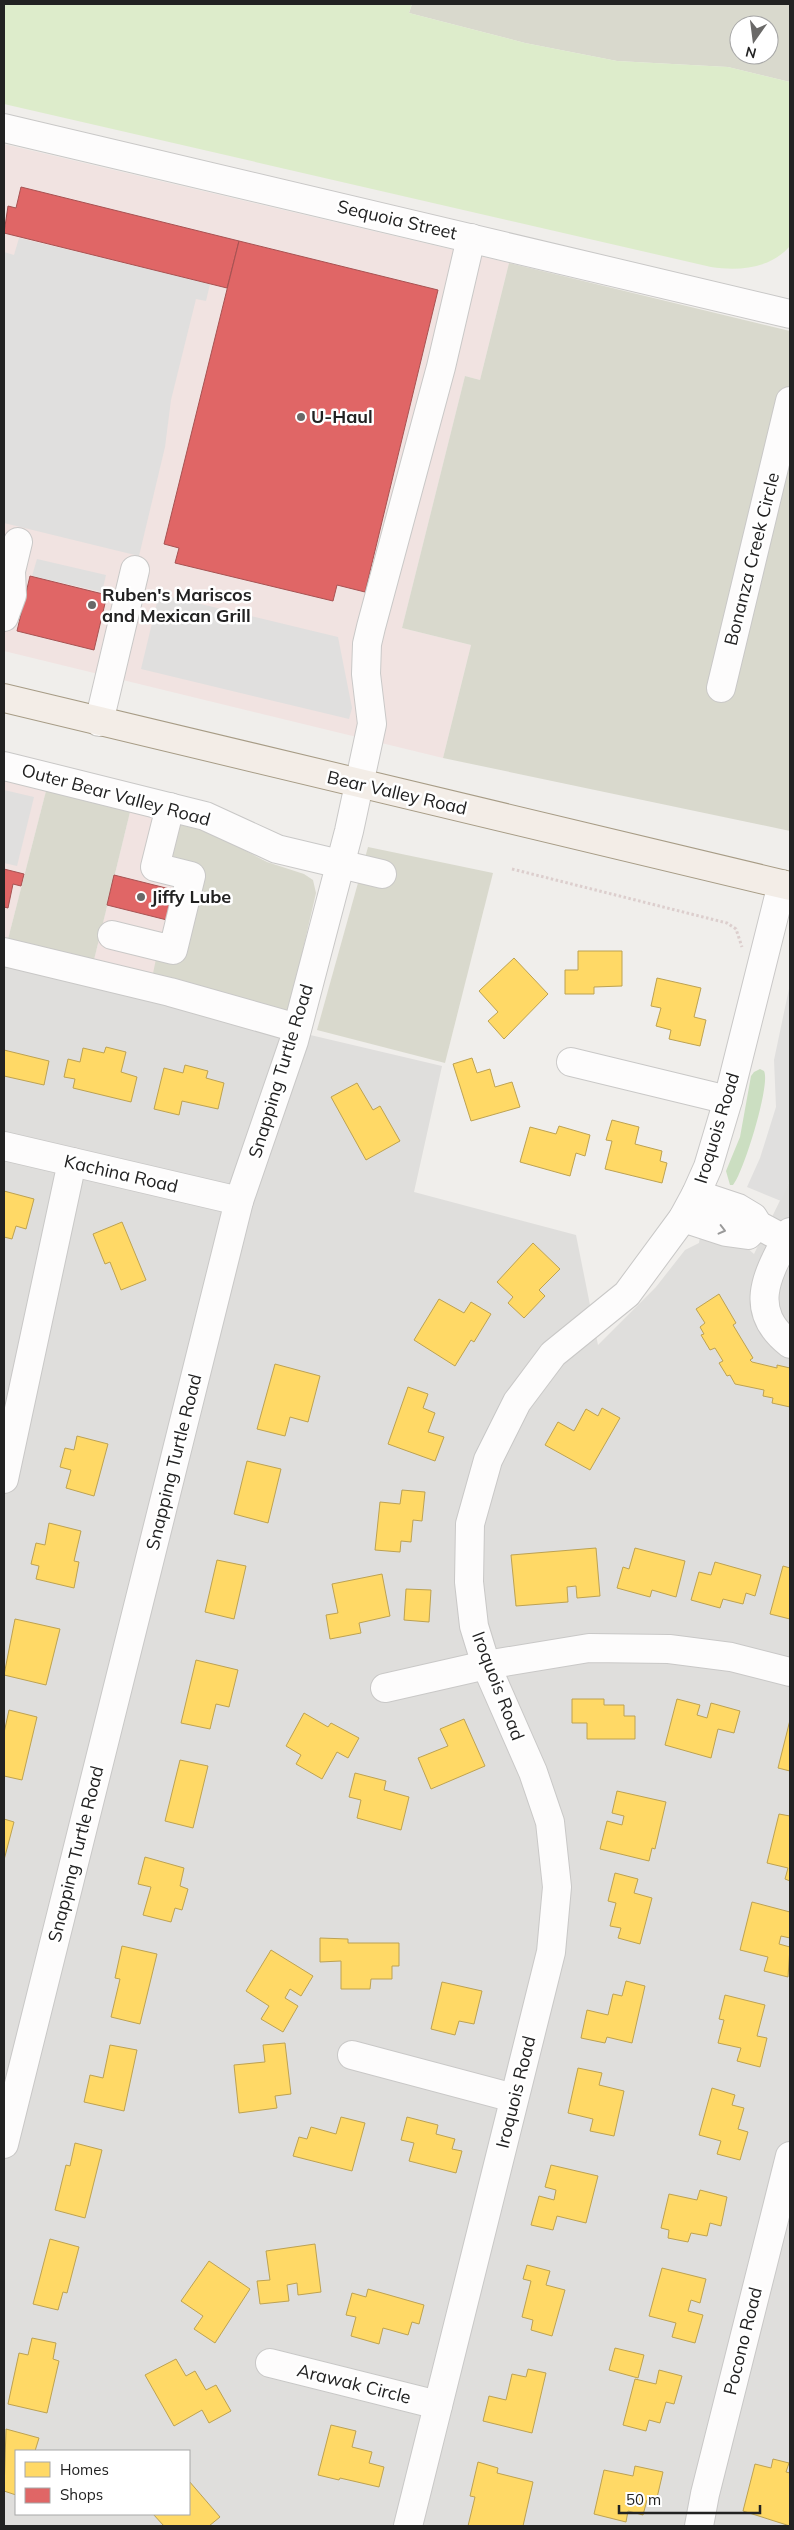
<svg xmlns="http://www.w3.org/2000/svg" width="794" height="2530" viewBox="0 0 794 2530" font-family="Mulish,sans-serif">
	<rect width="100%" height="100%" fill="#f0eeeb"/>
	<path fill="#dfdedc" fill-rule="evenodd" d="M4,963L442,1066L414,1192L576,1235L598,1345L656,1287L685,1250L699,1243L700,1236L746,1247L754,1254L790,1180V2526H4ZM16,2451H189V2514H16Z"/>
	<g fill="#f1e3e1">
		<path d="M4,144L509,263L480,380L465,376L402,628L471,645L443,758L4,651Z"/>
		<path d="M4,781L46,791L7,943L4,942Z"/>
		<path d="M130,812L180,824L188,860L194,864L152,978L93,964Z"/>
	</g>
	<g fill="#d9d9cd" fill-rule="evenodd">
		<path d="M412,4H790V82L728,67L617,61L525,43L409,13ZM739,25H769V55H739Z"/>
		<path d="M509,263L790,331V831L443,758L471,645L402,628L465,376L480,380Z"/>
		<path d="M46,791L130,812L93,964L7,943Z"/>
		<path d="M180,824L212,833L267,862L304,874L313,880L316,893L288,1014L152,978L156,959L194,864L172,856Z"/>
		<path d="M368,847L493,873L445,1063L317,1030Z"/>
	</g>
	<path fill="#ddeccb" d="M4,4H412L409,13L525,43L617,61L728,67L790,82V246C770,269 739,271 711,267L4,104Z"/>
	<path fill="#cbdec1" d="M760,1069L764,1071C771,1084 743,1174 733,1185H730L726,1171L740,1137L751,1076L754,1072Z"/>
	<g fill="#e0dfde">
		<path d="M19,238L210,284L206,301L196,299L171,400L165,447L139,556L4,523V252L14,255Z"/>
		<path d="M37,559L106,575L102,592L32,576Z"/>
		<path d="M159,594L338,637L352,708L349,719L141,669Z"/>
		<path d="M4,790L34,797L17,866L4,863Z"/>
		<path d="M790,984V1180L781,1201L747,1187L760,1158L776,1107L774,1060Z"/>
	</g>
	<g fill="#ffd966" stroke="#bda252">
		<path d="M578,951H622V986L594,987V994H565V970H578Z"/>
		<path d="M514,958L548,994L504,1039L488,1021L498,1012L479,991Z"/>
		<path d="M657,978L701,988L694,1017L706,1020L700,1046L669,1039L671,1030L656,1026L661,1008L651,1006Z"/>
		<path d="M106,1047L126,1052L121,1072L137,1077L131,1102L73,1088L75,1079L64,1077L68,1059L80,1062L83,1048L104,1053Z"/>
		<path d="M4,1050L49,1061L44,1085L4,1076Z"/>
		<path d="M472,1058L477,1073L490,1069L495,1087L512,1082L520,1107L471,1121L453,1064Z"/>
		<path d="M185,1065L208,1071L206,1078L224,1083L218,1109L182,1101L179,1115L154,1109L164,1068L183,1073Z"/>
		<path d="M357,1083L373,1110L380,1106L400,1141L366,1160L331,1097Z"/>
		<path d="M612,1120L639,1127L635,1144L662,1151L660,1161L667,1163L662,1183L605,1169L612,1141L606,1140Z"/>
		<path d="M559,1126L590,1135L585,1156L576,1153L570,1176L520,1162L530,1127L556,1134Z"/>
		<path d="M4,1191L34,1199L26,1229L16,1226L12,1239L4,1237Z"/>
		<path d="M122,1222L146,1280L121,1290L110,1262L105,1264L93,1234Z"/>
		<path d="M533,1243L560,1269L539,1290L545,1296L524,1318L508,1303L513,1297L497,1282Z"/>
		<path d="M719,1294L736,1323L733,1325L753,1358L750,1360L752,1362L777,1368V1365L790,1368V1407L772,1403L773,1398L763,1396L764,1390L735,1384L730,1375L727,1376L719,1363L723,1361L715,1348L710,1350L701,1335L704,1334L700,1327L705,1323L696,1309Z"/>
		<path d="M439,1299L464,1313L471,1302L491,1314L474,1342L471,1340L455,1366L414,1340Z"/>
		<path d="M275,1364L320,1376L308,1422L290,1417L285,1436L257,1429Z"/>
		<path d="M408,1387L428,1394L423,1408L435,1413L428,1432L444,1437L435,1461L388,1444Z"/>
		<path d="M602,1408L620,1418L590,1470L545,1445L558,1422L574,1431L586,1409L598,1416Z"/>
		<path d="M77,1436L108,1444L94,1496L66,1488L71,1470L60,1467L65,1448L74,1450Z"/>
		<path d="M247,1461L281,1469L268,1523L234,1514Z"/>
		<path d="M402,1490L425,1492L422,1521L413,1520L411,1542L401,1541L400,1552L375,1550L380,1502L400,1504Z"/>
		<path d="M49,1523L81,1531L74,1561L79,1562L74,1588L36,1579L39,1566L31,1564L36,1543L45,1545Z"/>
		<path d="M596,1548L600,1596L577,1598L576,1586L567,1587L568,1602L516,1606L511,1555Z"/>
		<path d="M635,1548L685,1561L676,1597L652,1590L650,1597L617,1588L623,1567L629,1569Z"/>
		<path d="M217,1560L246,1566L234,1619L205,1612Z"/>
		<path d="M715,1562L761,1575L755,1596L746,1593L743,1604L723,1599L720,1608L691,1600L699,1572L711,1575Z"/>
		<path d="M783,1566L790,1568V1619L770,1614Z"/>
		<path d="M382,1574L390,1616L359,1623L361,1633L330,1639L326,1615L338,1613L332,1584Z"/>
		<path d="M406,1589L431,1590L429,1622L404,1620Z"/>
		<path d="M15,1619L60,1629L46,1685L4,1675Z"/>
		<path d="M196,1660L238,1670L229,1707L216,1704L210,1729L181,1723Z"/>
		<path d="M572,1699H604V1705H624V1716H635V1739H587V1723H572Z"/>
		<path d="M677,1699L700,1705L697,1715L707,1718L711,1703L740,1711L734,1733L718,1729L711,1758L665,1745Z"/>
		<path d="M9,1710L37,1717L22,1780L4,1776V1733Z"/>
		<path d="M304,1713L328,1727L331,1723L359,1738L348,1758L337,1752L322,1779L296,1764L301,1755L286,1746Z"/>
		<path d="M464,1719L485,1766L431,1789L418,1758L448,1746L440,1729Z"/>
		<path d="M790,1720V1771L778,1768Z"/>
		<path d="M180,1760L208,1766L193,1828L165,1821Z"/>
		<path d="M355,1773L386,1781L384,1790L409,1797L401,1830L357,1818L361,1800L349,1797Z"/>
		<path d="M617,1791L666,1802L655,1849L652,1848L649,1861L600,1849L607,1821L622,1825L624,1816L612,1813Z"/>
		<path d="M779,1814L790,1816V1881L785,1879L788,1868L767,1863Z"/>
		<path d="M4,1819L14,1822L4,1860Z"/>
		<path d="M145,1857L184,1868L180,1886L188,1889L182,1910L175,1908L171,1922L143,1915L151,1887L138,1884Z"/>
		<path d="M615,1873L638,1879L634,1893L652,1898L640,1944L618,1938L621,1928L610,1926L616,1903L608,1901Z"/>
		<path d="M752,1902L790,1912V1938L781,1936L779,1944L790,1947L788,1977L764,1971L768,1957L740,1950Z"/>
		<path d="M320,1938L348,1939V1943H399V1966H392V1979H371L370,1989H341V1961L320,1962Z"/>
		<path d="M122,1946L157,1954L140,2024L111,2017L120,1979L115,1978Z"/>
		<path d="M271,1950L313,1976L301,1996L290,1989L285,1998L298,2006L283,2032L261,2019L269,2006L246,1991Z"/>
		<path d="M626,1981L645,1986L632,2043L607,2037L605,2043L581,2038L587,2010L608,2015L613,1994L622,1996Z"/>
		<path d="M442,1982L482,1991L474,2024L459,2021L455,2035L431,2029Z"/>
		<path d="M725,1995L765,2005L757,2036L767,2038L760,2067L737,2061L741,2048L718,2043L724,2020L719,2019Z"/>
		<path d="M285,2043L291,2094L275,2096L277,2108L239,2113L234,2065L265,2062L263,2045Z"/>
		<path d="M110,2045L137,2050L124,2111L84,2102L90,2075L103,2078Z"/>
		<path d="M578,2068L602,2073L599,2085L624,2091L614,2136L590,2131L593,2119L568,2113Z"/>
		<path d="M712,2088L735,2095L732,2105L744,2108L738,2129L748,2132L740,2160L717,2154L721,2141L699,2135Z"/>
		<path d="M341,2117L365,2123L352,2171L293,2156L299,2137L307,2139L311,2127L336,2134Z"/>
		<path d="M407,2117L438,2125L436,2134L455,2139L452,2149L462,2151L456,2173L409,2161L414,2143L401,2140Z"/>
		<path d="M75,2143L102,2150L85,2218L55,2210L66,2165L70,2166Z"/>
		<path d="M551,2165L598,2176L586,2223L557,2216L553,2230L531,2225L539,2196L554,2200L556,2190L545,2187Z"/>
		<path d="M700,2190L727,2197L721,2226L710,2223L707,2236L691,2233L688,2242L668,2238L669,2230L661,2228L669,2194L697,2200Z"/>
		<path d="M50,2239L79,2247L67,2293L63,2292L58,2310L33,2304Z"/>
		<path d="M315,2244L321,2292L298,2295L297,2283L287,2285L289,2301L260,2304L257,2281L270,2280L266,2251Z"/>
		<path d="M209,2261L250,2289L215,2343L194,2329L203,2316L181,2301Z"/>
		<path d="M527,2265L550,2271L546,2285L565,2290L552,2336L531,2330L533,2320L522,2317L531,2281L523,2279Z"/>
		<path d="M662,2268L706,2279L700,2303L691,2300L688,2311L703,2315L695,2343L672,2337L676,2323L649,2316Z"/>
		<path d="M368,2289L424,2305L419,2324L412,2322L408,2335L383,2328L379,2344L351,2336L356,2317L346,2315L352,2293L366,2297Z"/>
		<path d="M32,2338L56,2343L53,2359L59,2361L47,2413L8,2404L19,2353L28,2355Z"/>
		<path d="M615,2348L644,2355L638,2378L609,2370Z"/>
		<path d="M176,2359L186,2376L195,2371L206,2390L216,2385L231,2411L209,2423L202,2410L174,2426L145,2375Z"/>
		<path d="M528,2369L546,2373L532,2433L483,2421L489,2396L506,2400L512,2374L526,2377Z"/>
		<path d="M659,2370L682,2376L674,2404L666,2402L660,2423L649,2420L646,2431L623,2425L635,2379L656,2384Z"/>
		<path d="M331,2425L356,2431L352,2447L372,2452L369,2463L384,2467L379,2487L340,2478L339,2480L318,2475Z"/>
		<path d="M6,2429L39,2438L35,2451H16V2495L4,2491Z"/>
		<path d="M773,2459L789,2463L786,2472L790,2473V2526L743,2511L755,2464L771,2468Z"/>
		<path d="M478,2462L498,2468L497,2473L533,2482L523,2526H468L475,2497L470,2496Z"/>
		<path d="M635,2466L663,2472L656,2502L647,2500L643,2515L628,2511L626,2522L594,2514L604,2470L633,2476Z"/>
		<path d="M189,2481L220,2517L209,2526H164L153,2514H189Z"/>
	</g>
	<g fill="#e06666" stroke="#a75252">
		<path d="M21,187L239,241L227,288L4,233L8,206L16,208Z"/>
		<path d="M239,241L438,290L365,592L337,585L333,601L175,563L179,548L164,544Z"/>
		<path d="M30,576L107,595L94,650L17,631Z"/>
		<path d="M4,869L24,874L21,886L13,884L8,908L4,907Z"/>
		<path d="M114,875L174,890L167,920L107,905Z"/>
	</g>
	<g fill="none" stroke-linecap="round" stroke-linejoin="round">
		<defs>
			<g id="minor">
				<path d="M4,128L790,314"/>
				<path d="M4,617L12,595L11,571L18,542"/>
				<path d="M721,688L790,401"/>
				<path d="M99,722L135,570"/>
				<path d="M4,766L205,816L277,849L382,874"/>
				<path d="M112,935L173,950L191,876L155,867L170,807"/>
				<path d="M4,952L170,992L297,1028"/>
				<path d="M571,1062L728,1100"/>
				<path d="M4,1146L239,1201"/>
				<path d="M696,1194L738,1208L753,1217L758,1225L786,1240"/>
				<path d="M683,1218L726,1232L748,1235L758,1225"/>
				<path d="M790,1232C769,1272 745,1309 790,1344"/>
				<path d="M4,1479L72,1162"/>
				<path d="M385,1688L486,1665L589,1648L669,1649L731,1657L790,1672"/>
				<path d="M352,2055L514,2098"/>
				<path d="M4,2144L239,1201L294,1041L349,831L372,724L366,674L367,644L371,627L441,367L471,238"/>
				<path d="M270,2363L438,2405"/>
				<path d="M408,2526L551,1952L557,1887L550,1822L533,1772L486,1665L474,1626L469,1582L470,1524L488,1460L517,1402L553,1354L627,1294L683,1218L696,1194L708,1167L728,1100L782,884"/>
				<path d="M699,2526L705,2494L790,2156"/>
			</g>
			<path id="major" d="M4,698L790,886"/>
		</defs>
		<use href="#minor" stroke="#c9c8c7" stroke-width="30"/>
		<use href="#major" stroke="#a79c86" stroke-width="30"/>
		<path stroke="#dccecd" stroke-width="3" stroke-dasharray="2.5 2.5" stroke-linecap="butt" d="M512,869L727,923L736,929L742,947"/>
		<use href="#minor" stroke="#fdfcfc" stroke-width="28"/>
		<use href="#major" stroke="#f3ede7" stroke-width="28"/>
	</g>
	<defs><path id="oneway-chevron" d="M-2-3.5L2.5 0L-2 3.5" fill="none" stroke-width="1.6" stroke-linecap="round" stroke-linejoin="round" transform="scale(1.25)"/></defs>
	<use stroke="#9a9a9a" href="#oneway-chevron" transform="translate(722 1230) rotate(14)"/>
	<g fill="#6a6968" stroke="#fff" stroke-width="2">
		<circle cx="301" cy="417" r="5"/>
		<circle cx="92" cy="605" r="5"/>
		<circle cx="141" cy="897" r="5"/>
	</g>
	<g text-anchor="middle" stroke-width="5" stroke-linejoin="round" paint-order="stroke">
		<g font-size="18" fill="#222" stroke="#fff">
			<text transform="translate(397 220) rotate(13)" y="6">Sequoia Street</text>
			<text transform="translate(752 559) rotate(-76)" y="6">Bonanza Creek Circle</text>
			<text transform="translate(397 793) rotate(13)" y="6">Bear Valley Road</text>
			<text transform="translate(116 795) rotate(15)" y="6">Outer Bear Valley Road</text>
			<text transform="translate(281 1071) rotate(-73)" y="6">Snapping Turtle Road</text>
			<text transform="translate(717 1128) rotate(-73)" y="6">Iroquois Road</text>
			<text transform="translate(121 1174) rotate(13)" y="6">Kachina Road</text>
			<text transform="translate(174 1462) rotate(-76)" y="6">Snapping Turtle Road</text>
			<text transform="translate(498 1686) rotate(69)" y="6">Iroquois Road</text>
			<text transform="translate(76 1854) rotate(-76)" y="6">Snapping Turtle Road</text>
			<text transform="translate(516 2092) rotate(-76)" y="6">Iroquois Road</text>
			<text transform="translate(743 2341) rotate(-76)" y="6">Pocono Road</text>
			<text transform="translate(354 2384) rotate(14)" y="6">Arawak Circle</text>
		</g>
		<g font-size="18" font-weight="bold" fill="#222" stroke="#fff" text-anchor="start">
			<text x="311" y="423">U-Haul</text>
			<text x="102" y="601">Ruben's Mariscos<tspan x="102" dy="21">and Mexican Grill</tspan></text>
			<text x="151" y="903">Jiffy Lube</text>
		</g>
	</g>
	<rect width="794" height="2530" fill="none" stroke="#222222" stroke-width="10"/>
	<rect x="15" y="2450" width="175" height="65" fill="#ffffff" stroke="#a7a7a7"/>
	<rect x="25" y="2462" width="25" height="15" fill="#ffd966" stroke="#a7a7a7"/>
	<text x="60" y="2475" font-size="15" fill="#222222">Homes</text>
	<rect x="25" y="2488" width="25" height="15" fill="#e06666" stroke="#a7a7a7"/>
	<text x="60" y="2500" font-size="15" fill="#222222">Shops</text>
	<g transform="translate(754 40) rotate(194)"><circle r="24" fill="#ffffff" stroke="#a7a7a7"/>
	<path d="M0-4L9 19L0 12L-9 19Z" fill="#6a6968"/>
	<text y="-8" font-size="14" font-weight="bold" text-anchor="middle" fill="#222222">N</text>
	</g>
	<path d="M619 2505v8h141v-8" fill="none" stroke="#222222" stroke-width="2.5"/>
	<text x="626" y="2505" font-size="15" fill="#222222" stroke="#ffffff" stroke-width="4" paint-order="stroke">50 m</text>
</svg>
